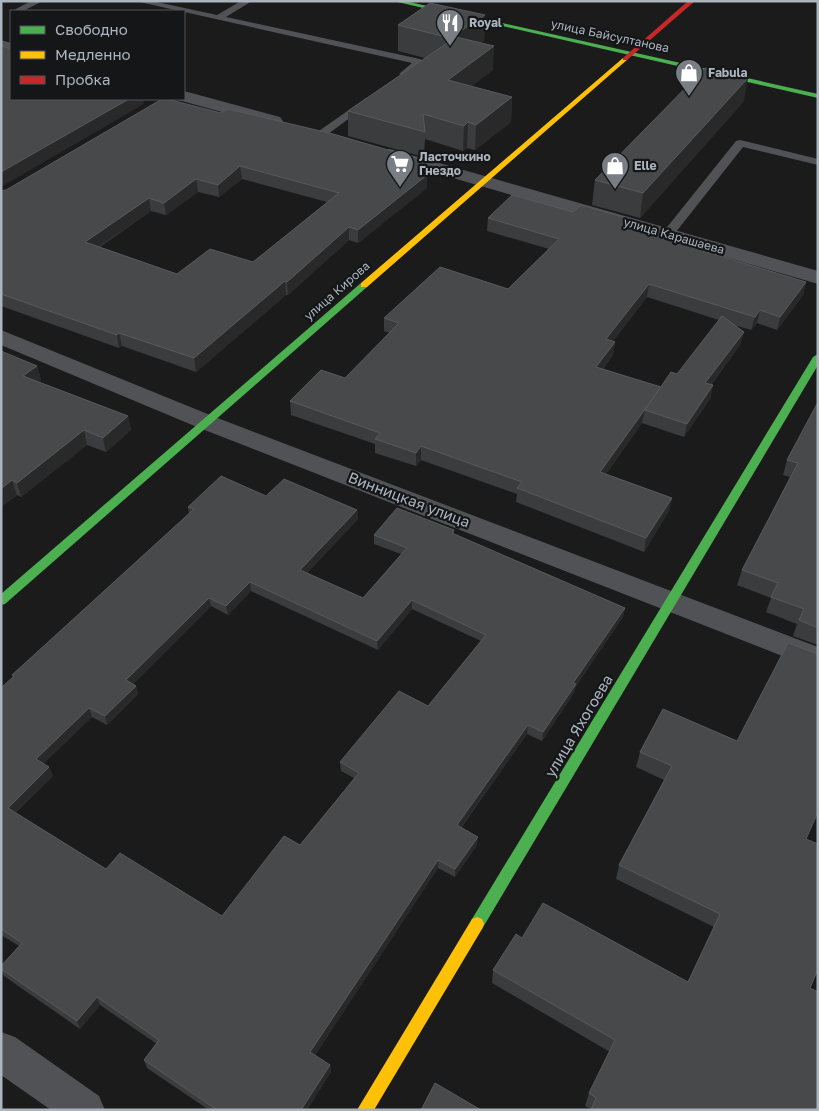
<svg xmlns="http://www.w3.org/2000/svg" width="819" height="1111" viewBox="0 0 819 1111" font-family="'Golos Text',sans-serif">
	<rect width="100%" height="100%" fill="#1b1b1c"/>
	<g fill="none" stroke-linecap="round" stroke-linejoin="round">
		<g fill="#505255" fill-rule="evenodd">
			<path d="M31,1H43L23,11H12Z"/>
			<path d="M135,1H152L217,15L241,1H252L226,17L420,59L425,62L404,77L399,74L412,63Z"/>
			<path d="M366,98L371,101L370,103L324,137H316V133Z"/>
			<path d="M740,140L818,159V165L743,147L672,237H664V231L736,141Z"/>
		</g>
		<g fill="#505255" fill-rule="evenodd">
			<path d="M1,40L11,43V53L1,50Z"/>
			<path d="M184,91L280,117L283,121L280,125L274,126L178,100L184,99Z"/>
			<path d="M390,149L818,271V284L384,158L381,154L384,150Z"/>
			<path d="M1,330L215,417L818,647V670L197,427L1,345Z"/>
			<path d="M1,1032L15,1037L99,1096L105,1110H51L1,1075Z"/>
		</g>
		<g fill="#4caf50" fill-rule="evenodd">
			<path d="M393,1H405L818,94V98Z"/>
			<path d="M364,282L368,285L367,287L5,604L1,605V594L361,283Z"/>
			<path d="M818,354V365L482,929L477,931L472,929L470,924L472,919L813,357Z"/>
		</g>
		<g fill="#ffc107" fill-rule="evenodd">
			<path d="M623,58L628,59L367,287H361V283Z"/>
			<path d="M477,917L482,919L484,924L482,929L374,1110H357L472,919Z"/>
		</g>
		<path fill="#c62828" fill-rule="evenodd" d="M688,1H695L627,60H623V58Z"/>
	</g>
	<g fill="#3b3c3e" fill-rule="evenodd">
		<path d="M485,15L484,41L481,43L493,70L471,86L512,97L511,122L475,150L467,148L463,151L425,139L424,157L348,136V111L425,58L398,51V25Z"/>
		<path d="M162,99L427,188L358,243L349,240L288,295H286L196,372L122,346L119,348L1,306V191L6,190ZM242,179L327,202L253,262L177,274L100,247L151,211L166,215L198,192L219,197Z"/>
		<path d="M744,101L640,218L592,205L595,180Z"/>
		<path d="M573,212L688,240L687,246L806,282L803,295L777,330L757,323L751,330L734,325L744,332L740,345L711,385H713L710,399L684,437L642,423L606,474L672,498L669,511L644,552L516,502L517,494L421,460L416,466L375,453V444L291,415L290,401L345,378L390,333L384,331V318L508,289L549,249L487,231L488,218ZM647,297L719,320L677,374L661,387L603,369L613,355L615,342L613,341Z"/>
		<path d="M37,366L41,380L38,382L128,416L131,430L106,452L87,445L21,497L17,495L1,507Z"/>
		<path d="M818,402V645L793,636L797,624L766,612L771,598L737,585L742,570L790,477L783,475L787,460Z"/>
		<path d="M266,496L357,510L358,519L307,573L363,598L401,554L374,544V535L454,530V534L625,608L623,617L576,686L574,693L542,741L527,734L461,828L477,845L455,877L438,868L315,1055L330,1065L331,1072L307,1110H209L147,1068L144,1060L157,1044L100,1005L80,1029L4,976L1,971V966L19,946L1,935V688L13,678L12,675L189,514L188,507ZM251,591L378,650L412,609L481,641L428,706L340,762L341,771L354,778L300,845L222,916L106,869L15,813L53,776L49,767L43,764L92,717L107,725L138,694L136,686L133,684L211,606L228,615Z"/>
		<path d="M663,709L806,839L810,988L591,1109L585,1106L589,1093L610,1052L492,983L493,970L522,938L688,982L714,927L616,879L619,865L664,780L636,767L640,752Z"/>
	</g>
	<g fill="#29292a">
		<path d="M485,15L484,41L449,64L450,38Z"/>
		<path d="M494,46L493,70L447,105L448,80Z"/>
		<path d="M748,78L744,101L640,218L643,193Z"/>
		<path d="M512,97L511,122L475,150L476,125Z"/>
		<path d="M129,99H143L144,104L1,187V172Z"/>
		<path d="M468,122L467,148L463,151L464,126Z"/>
		<path d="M240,166L242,179L219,197L218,185Z"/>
		<path d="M427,175V188L358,243V230Z"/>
		<path d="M196,179L198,192L166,215L164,203Z"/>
		<path d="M149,198L151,211L88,254L85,242Z"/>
		<path d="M630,219L628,231L625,224Z"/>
		<path d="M349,227V240L288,295L287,282Z"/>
		<path d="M285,281L286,295L196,372L194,358Z"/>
		<path d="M806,282L803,295L777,330L780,317Z"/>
		<path d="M649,284L647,297L604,352L606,339Z"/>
		<path d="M760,310L757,323L751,330L755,317Z"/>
		<path d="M744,332L740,345L702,396L705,383Z"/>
		<path d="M119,333L122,346L119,348L117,335Z"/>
		<path d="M615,342L613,355L594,380L596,367Z"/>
		<path d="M37,366L41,380L27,390L23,376Z"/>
		<path d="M713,385L710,399L684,437L687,424Z"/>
		<path d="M661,387L645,410L642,423L598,485L600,472Z"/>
		<path d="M128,416L131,430L106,452L103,438Z"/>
		<path d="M84,430L87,445L21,497L17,483Z"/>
		<path d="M421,446V460L416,466V453Z"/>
		<path d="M12,480L17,495L1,507V489Z"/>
		<path d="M672,498L669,511L644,552L646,538Z"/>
		<path d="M357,510L358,519L301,579L300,570Z"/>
		<path d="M250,582L251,591L228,615L226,606Z"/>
		<path d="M209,598L211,606L128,689L126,680Z"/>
		<path d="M412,600V609L378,650L377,641Z"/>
		<path d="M625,608L623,617L576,686L574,693L542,741L543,732L573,683Z"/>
		<path d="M136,686L138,694L107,725L105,716Z"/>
		<path d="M89,708L92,717L39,768L36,759Z"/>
		<path d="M528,725L527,734L456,834L457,825Z"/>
		<path d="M49,767L53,776L11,816L8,808Z"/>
		<path d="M478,837L477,845L455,877V869Z"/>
		<path d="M438,860V868L312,1060L310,1052Z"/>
		<path d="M97,997L100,1005L80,1029L77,1021Z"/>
		<path d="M330,1065L331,1072L307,1110H301Z"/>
	</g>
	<g fill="#48494b" stroke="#575a5d" fill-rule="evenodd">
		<path d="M430,3L485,15L450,38L398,25Z"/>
		<path d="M456,37L494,46L448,80L512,97L476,125L468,122L464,126L423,114L425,132L348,111Z"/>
		<path d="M1,46L11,49V99H129L1,172Z"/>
		<path d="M705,68L748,78L643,193L595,180Z"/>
		<path d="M162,99H167L221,113L228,109L333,134L426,161L427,175L358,230L349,227L287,282L285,281L194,358L119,333L117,335L1,294V191L6,190ZM240,166L339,193L253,262L210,249L177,274L85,242L149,198L164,203L196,179L218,185Z"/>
		<path d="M512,195L573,212L581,205L630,219L625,224L688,240L684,245L806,282L780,317L760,310L755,317L649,284L606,339L615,342L596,367L661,387L600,472L672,498L646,538L517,488L522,482L421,446L416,453L375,439L380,433L290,401L321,370L345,378L399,323L384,318L440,267L508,289L559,239L488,218Z"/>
		<path d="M722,316L744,332L705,383L713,385L687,424L645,410L671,372L677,374Z"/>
		<path d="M1,351L37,366L23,376L128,416L103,438L84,430L17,483L12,480L1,489Z"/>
		<path d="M818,402V628L799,620L804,609L771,597L778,583L742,570L798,463L787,460Z"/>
		<path d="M221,476L266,496L284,479L357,510L300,570L363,598L407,548L374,535L397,508L454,530L452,533L625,608L573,683L576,684L543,732L528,725L457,825L478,837L455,869L438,860L310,1052L330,1065L301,1110H217L144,1060L159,1040L97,997L77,1021L1,969V966L22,943L1,929V688L14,676L12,675L194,509L188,507ZM250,582L377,641L412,600L486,635L428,706L399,691L340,762L359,773L300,845L284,836L222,916L120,853L106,869L8,808L49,767L36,759L89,708L105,716L136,686L126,680L209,598L226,606Z"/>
		<path d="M788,643L818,654V812L806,839L818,844V969L810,988L818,992V1110H591L596,1098L589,1093L615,1040L493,970L516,934L522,938L543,903L688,982L720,914L619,865L672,766L640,752L663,709L737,741Z"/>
		<path d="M435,1083L481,1110H421Z"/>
	</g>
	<defs>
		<symbol id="restaurant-pin" viewBox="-11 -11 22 30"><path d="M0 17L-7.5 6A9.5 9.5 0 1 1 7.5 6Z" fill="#797e85" stroke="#151618"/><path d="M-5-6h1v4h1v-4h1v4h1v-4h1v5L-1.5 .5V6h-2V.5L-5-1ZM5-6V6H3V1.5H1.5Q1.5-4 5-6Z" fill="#fff"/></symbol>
		<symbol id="shop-pin" viewBox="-11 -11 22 30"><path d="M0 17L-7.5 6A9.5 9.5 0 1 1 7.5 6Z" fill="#797e85" stroke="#151618"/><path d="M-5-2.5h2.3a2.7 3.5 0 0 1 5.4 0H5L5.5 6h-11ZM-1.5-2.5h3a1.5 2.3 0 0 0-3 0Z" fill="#fff"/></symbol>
		<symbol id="supermarket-pin" viewBox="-11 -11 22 30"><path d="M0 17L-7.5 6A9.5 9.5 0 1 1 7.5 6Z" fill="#797e85" stroke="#151618"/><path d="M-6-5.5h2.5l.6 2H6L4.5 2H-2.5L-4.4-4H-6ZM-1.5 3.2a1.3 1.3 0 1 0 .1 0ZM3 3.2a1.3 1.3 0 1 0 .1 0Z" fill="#fff"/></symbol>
	</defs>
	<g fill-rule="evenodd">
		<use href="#restaurant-pin" x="434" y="7" width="32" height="43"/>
		<use href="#shop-pin" x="673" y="57" width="32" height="43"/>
		<use href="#supermarket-pin" x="384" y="148" width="32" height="43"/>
		<use href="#shop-pin" x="599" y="150" width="32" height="43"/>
	</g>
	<g text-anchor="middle" stroke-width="4.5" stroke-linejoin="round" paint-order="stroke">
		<g font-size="12" font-weight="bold" fill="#acb4be" stroke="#151618" text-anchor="start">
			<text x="469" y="27">Royal</text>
			<text x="708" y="77">Fabula</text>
			<text x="419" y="161">Ласточкино<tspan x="419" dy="14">Гнездо</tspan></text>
			<text x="634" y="170">Elle</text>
		</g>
		<g font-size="12" fill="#acb4be" stroke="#151618">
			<text transform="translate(610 36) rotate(12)" y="4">улица Байсултанова</text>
			<text transform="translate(674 236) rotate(16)" y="4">улица Карашаева</text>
			<text transform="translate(337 291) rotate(-41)" y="4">улица Кирова</text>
		</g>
		<g font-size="15" fill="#acb4be" stroke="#151618">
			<text transform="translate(409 500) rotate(21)" y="5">Винницкая улица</text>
			<text transform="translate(579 726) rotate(-59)" y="5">улица Яхогоева</text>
		</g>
	</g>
	<rect width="819" height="1111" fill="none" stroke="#acb4be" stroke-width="5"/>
	<rect x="10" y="10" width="175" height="90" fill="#151618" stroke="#51555a"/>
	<rect x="20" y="26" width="25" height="8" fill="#4caf50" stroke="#51555a"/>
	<text x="55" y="35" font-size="15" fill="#acb4be">Свободно</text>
	<rect x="20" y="51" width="25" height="8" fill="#ffc107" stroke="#51555a"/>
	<text x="55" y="60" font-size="15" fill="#acb4be">Медленно</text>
	<rect x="20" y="76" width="25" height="8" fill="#c62828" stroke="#51555a"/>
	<text x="55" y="85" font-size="15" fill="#acb4be">Пробка</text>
</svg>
